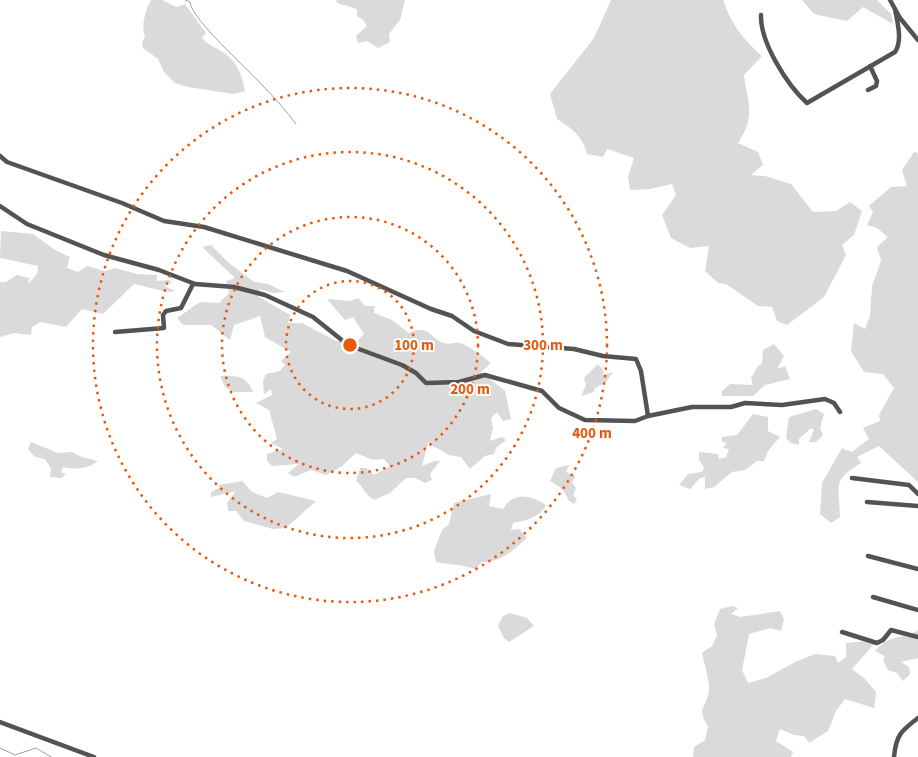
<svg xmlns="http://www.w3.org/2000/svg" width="918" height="757" viewBox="0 0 918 757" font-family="'Source Sans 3',sans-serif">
	<rect width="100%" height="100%" fill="#fff"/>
	<g fill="#dadada">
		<path d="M151,0H162L176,7L185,4L206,33L202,38C208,45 213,46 221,51C237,60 242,75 245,91L234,94L188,87L175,83L164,72L158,59L143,48L142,42L145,37C141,25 145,11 151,0Z"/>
		<path d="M336,0H405L400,20L389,34L390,42L378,48L367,41L358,43L356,36L367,26L363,20L357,16V9L337,3Z"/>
		<path d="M611,0H723C731,24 743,39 762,56L744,75C748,105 756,115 738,143L758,152L763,165L751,175L765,176L791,184L813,212L836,211L850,202L862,211L854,235L842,245L846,255L824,297L787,325L777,321L772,307L758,306L726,284L718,283L705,271L709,246L690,248L671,238L662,215L676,195L672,184L650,189L630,190L628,177L634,158L607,149L603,157L587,154C583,137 572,128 557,119L550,94L594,38Z"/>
		<path d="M802,0H877L891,14L893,24L863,7L847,21L814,14Z"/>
		<path d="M914,152L918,153V482L879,446L857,457L861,463C832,481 839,484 840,517L831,523L820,514L822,483L842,448L852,452L869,439L863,428L880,421L879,415L894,388L883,374L864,372L851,351L854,323L865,329L870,316L872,286L881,261L877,247L888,237L877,228L867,225L873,212L869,206L891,187L907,186L902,170Z"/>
		<path d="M1,231L33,234L55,250L70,257L67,268L78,272L87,266L105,271L115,268L137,274L157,275V281L169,280L172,282L164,286L176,291L168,292L134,284L103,314L82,309L66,327L40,322L32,327L31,335L14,333L0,337V282H6L17,275L29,278L28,284L37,274L38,266L0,258Z"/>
		<path d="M211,245L229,263L254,282L268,284L285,292L273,293L260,289L259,297L290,315L288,323H302L336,341L348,339L355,343L364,334L353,317L345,320L327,299L350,301L358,298L365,306H375L374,313L392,320L409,333C429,323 429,338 444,343C449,345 455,342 460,343C471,347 482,356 491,363L481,372L505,391L511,419L503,421L497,412L491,418L493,428L490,441L502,437L506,440L496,448L494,454L485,456L470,469L461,457L449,455L428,443L422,466L434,461H440L430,474L432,480L425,483L415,478H406L390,493L374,500C365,495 364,487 356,481L360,468H366L374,475L390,466L384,459L373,460L356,453L342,466L326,475L311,470L294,477L288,473L299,464L272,466L267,461V454L283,449L271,443L277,439L269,410L256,403L272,395L271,389L264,394L263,381L266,374L280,371L285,365L281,361L291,352L265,337L260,316L234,325L230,340L211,325H183L177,318L200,302L219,303L229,293L226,281L235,278L202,247Z"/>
		<path d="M774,344L784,356L777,369L785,366L790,379L765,385L753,396H722V391L730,384L753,385L751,378L758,366L762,364L763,350Z"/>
		<path d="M598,364L604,371L603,375L613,372L606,382L595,388L594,392L581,396L586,385L584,378Z"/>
		<path d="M220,376C236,375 247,376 253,392H233L225,387Z"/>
		<path d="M816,409L824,414L820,428L823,435L816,442H809L814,430L811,428L799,439V445L791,443L786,438L789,417Z"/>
		<path d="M753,414L768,417V431L780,437L768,451L764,461H757L745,470L732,472L714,487L705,489V477L700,478L690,489L679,485L688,474L702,472L704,467L699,460V452L718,454L719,459L726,457L729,449L723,448L727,443L722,442V437L737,435Z"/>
		<path d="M31,442L58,453L72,452L82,457L98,461C87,469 77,470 63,467L61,472L66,474L61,478L50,477L51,469L45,459L35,457L28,449Z"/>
		<path d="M569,465L566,472L575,476L572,483L576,488L573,496L577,499L574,504L568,500C567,492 558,485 550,481L556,468Z"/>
		<path d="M242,481L252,492L267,498L278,492L316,501L286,528L273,529L244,521L236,511H228L227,503L236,491L211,497V492L219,488V485Z"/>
		<path d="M491,494L489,506L503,509C514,491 530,495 546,505C540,517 525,521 513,523L511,530L519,529L527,538C513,550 501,563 482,562L475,569C462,564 450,565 436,562L434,551L442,530L449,524L454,503Z"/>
		<path d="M732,606L738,608L731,614L740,617L780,611L784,619L781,631L770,628L749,634L742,670L748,683L766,678L795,662L815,654L835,656L838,663L846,657V643L867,641L874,644L852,669L865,679L876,692L874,708L845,699L836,711L828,731L809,743L804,736L794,735L780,729L776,741L793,752L791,757H693L694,747L705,740L708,726C695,707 708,707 709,689C709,678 704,663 702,653L712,646L717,635L714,624L720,609Z"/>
		<path d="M510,613L527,618L534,626L509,642L504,638L498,626L503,616Z"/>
		<path d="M918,630V658L901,662L909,667L910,674L903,681L897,673L888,670L883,660L885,656L875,651C893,632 903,640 918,630Z"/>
	</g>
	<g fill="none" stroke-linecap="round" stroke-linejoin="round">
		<g stroke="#a1a1a1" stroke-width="1">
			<path d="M185,0L190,2C191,19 249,70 263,86C275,98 286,111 296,124"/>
			<path d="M0,748L15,755L36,748L51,757"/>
		</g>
		<g stroke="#535353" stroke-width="4.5">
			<path d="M890,0L900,18L918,40"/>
			<path d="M761,15C760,42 787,85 807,103L895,52C903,40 897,21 895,9"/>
			<path d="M868,90L876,86L877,81L870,66"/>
			<path d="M0,156L7,162L122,203L164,221L204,227L347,271L431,309L452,316L474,331L508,344L574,349L603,356L636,359L641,371L648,416"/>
			<path d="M0,206L27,224L104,255L159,270L195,284L234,287L265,295L313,317L348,345L402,365L416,373L426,383L459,382L485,375L542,391L559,408L585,420L635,421L648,416L692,407H731L745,403L782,405L825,399L834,403L840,412"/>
			<path d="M115,332L164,328L163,315L166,311L181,308L193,284"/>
			<path d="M852,478L909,485L918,494"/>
			<path d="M867,502L918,506"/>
			<path d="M868,556L918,569"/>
			<path d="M873,597L918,610"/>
			<path d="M842,632L877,643L883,640L891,630L918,637"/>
			<path d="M0,722L94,757"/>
			<path d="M894,757C896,735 901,731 918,718"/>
		</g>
	</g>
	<g fill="none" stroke="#e8590c" stroke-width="2.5" stroke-dasharray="2.5 5">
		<circle cx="350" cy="345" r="64"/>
		<circle cx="350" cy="345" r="128"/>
		<circle cx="350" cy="345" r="193"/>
		<circle cx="350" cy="345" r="257"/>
	</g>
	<circle cx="350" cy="345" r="8" fill="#e8590c" stroke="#fff" stroke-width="2.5"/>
	<g font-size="15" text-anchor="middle" font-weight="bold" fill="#e8590c" stroke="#fff" stroke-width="4" stroke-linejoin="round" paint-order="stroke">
		<text x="414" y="350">100 m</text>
		<text x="543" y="350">300 m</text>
		<text x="470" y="394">200 m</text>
		<text x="592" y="438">400 m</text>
	</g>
</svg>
